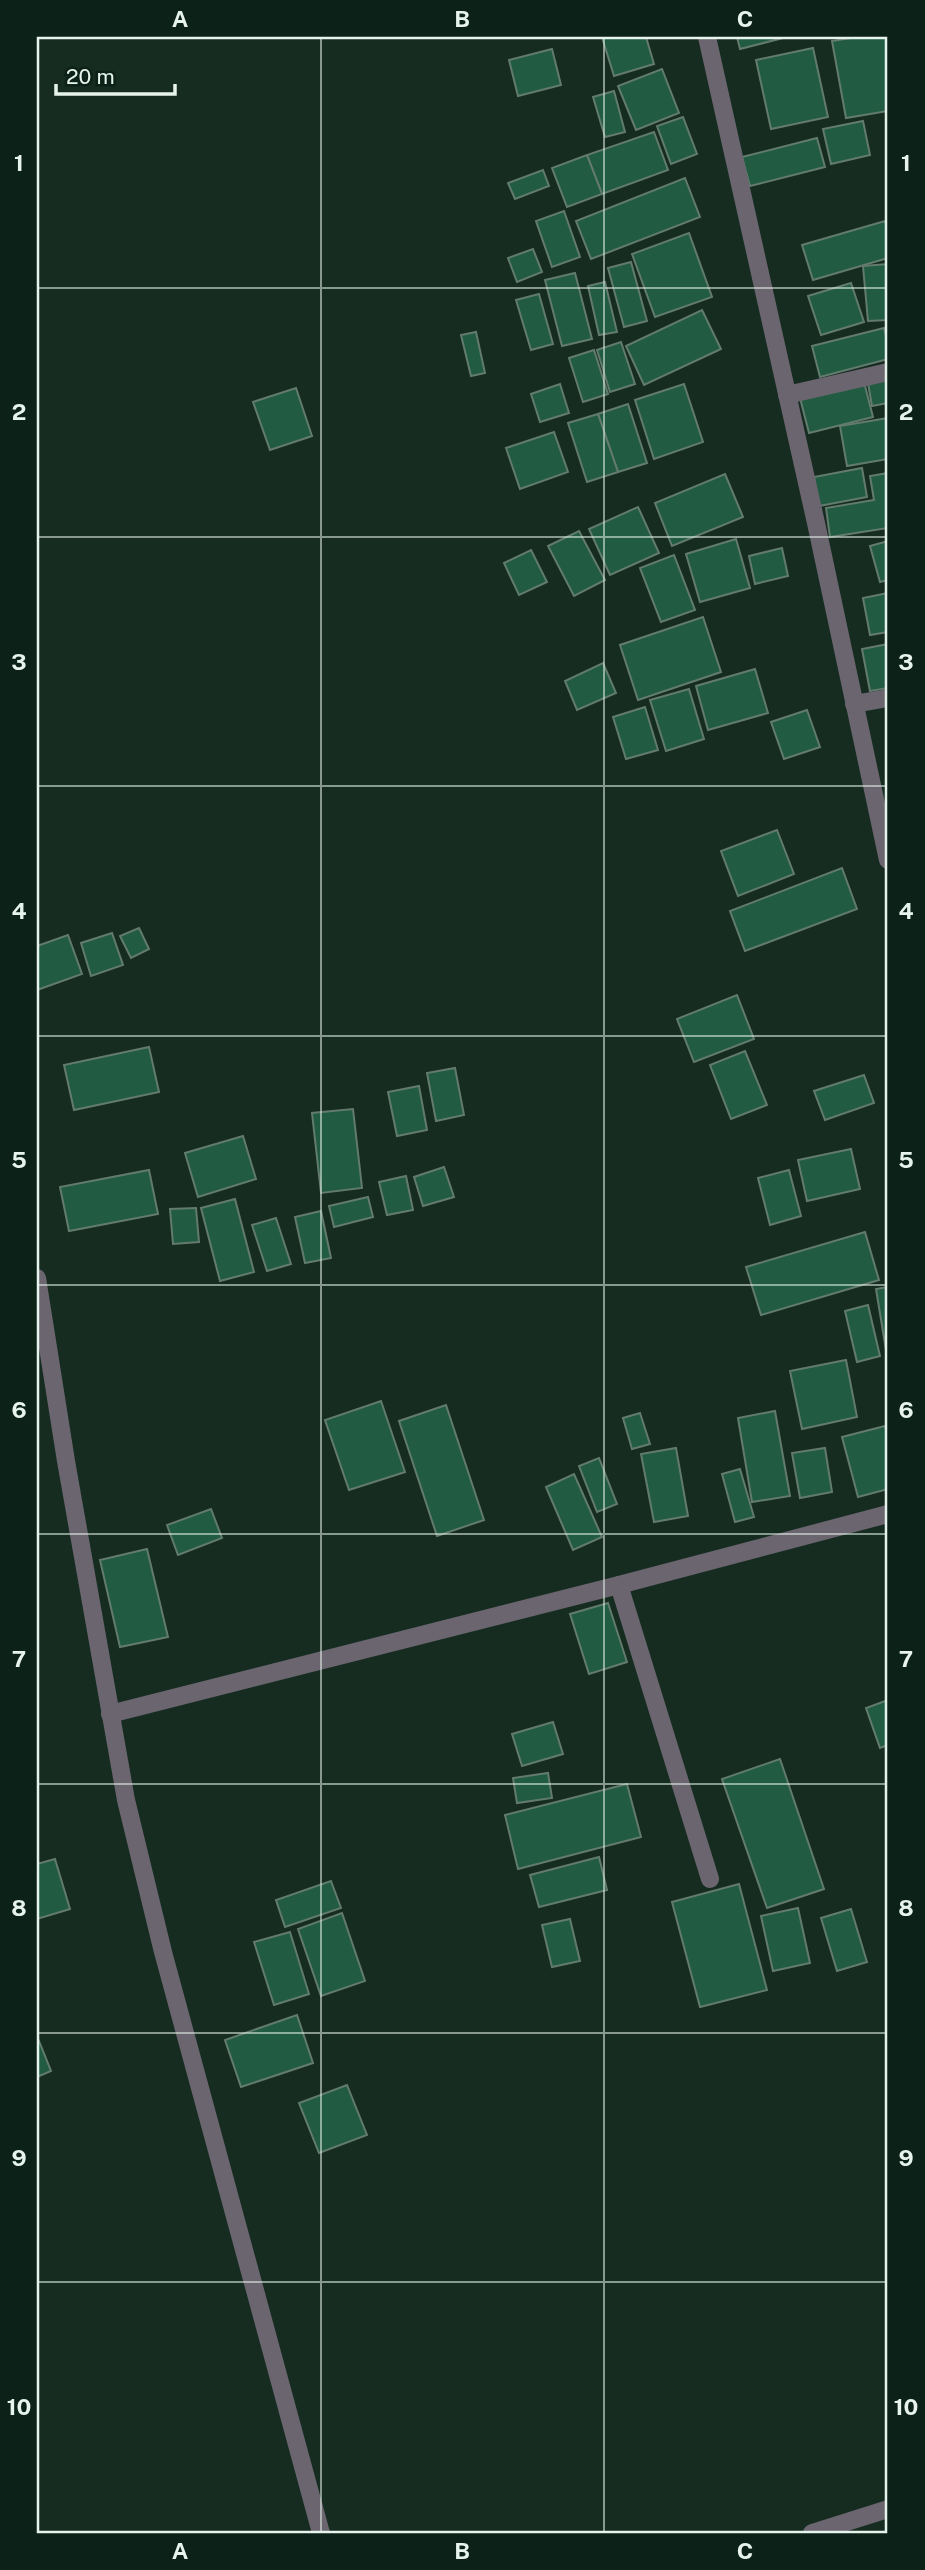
<svg xmlns="http://www.w3.org/2000/svg" width="925" height="2570" viewBox="0 0 925 2570" font-family="'Public Sans',sans-serif">
	<rect width="100%" height="100%" fill="#162c21"/>
	<g fill="#215b41" stroke="#627b6e" stroke-width="2">
		<path d="M602,37H646L654,64L614,76Z"/>
		<path d="M737,37H787L740,49Z"/>
		<path d="M857,37H887L888,111L846,118L832,41Z"/>
		<path d="M813,48L828,117L771,129L756,60Z"/>
		<path d="M552,49L561,85L518,96L509,60Z"/>
		<path d="M662,69L679,113L636,130L618,86Z"/>
		<path d="M614,91L625,132L605,137L593,97Z"/>
		<path d="M683,117L697,154L671,164L657,126Z"/>
		<path d="M863,121L870,155L831,164L823,129Z"/>
		<path d="M654,132L668,170L602,194L587,155Z"/>
		<path d="M817,138L825,167L750,186L742,157Z"/>
		<path d="M587,155L602,194L567,207L552,168Z"/>
		<path d="M543,170L549,186L515,199L508,183Z"/>
		<path d="M685,178L700,217L591,259L576,221Z"/>
		<path d="M564,211L580,257L552,267L536,221Z"/>
		<path d="M885,221L888,233V258L813,280L802,245Z"/>
		<path d="M689,233L712,297L655,317L632,254Z"/>
		<path d="M533,249L542,272L517,282L508,258Z"/>
		<path d="M631,262L647,321L624,327L608,268Z"/>
		<path d="M888,264V320L868,321L863,266Z"/>
		<path d="M575,273L592,339L562,346L545,280Z"/>
		<path d="M605,282L617,332L599,335L588,286Z"/>
		<path d="M851,283L864,322L821,335L808,296Z"/>
		<path d="M539,294L553,344L531,350L516,300Z"/>
		<path d="M702,310L721,349L644,385L626,346Z"/>
		<path d="M884,328L888,344V359L820,377L812,346Z"/>
		<path d="M476,332L485,373L471,376L461,335Z"/>
		<path d="M621,342L635,384L610,392L597,350Z"/>
		<path d="M594,350L608,394L583,402L569,358Z"/>
		<path d="M888,380V403L872,406L868,383Z"/>
		<path d="M864,382L873,417L809,433L800,398Z"/>
		<path d="M560,384L569,413L540,422L531,394Z"/>
		<path d="M684,384L703,442L654,459L635,400Z"/>
		<path d="M296,388L312,436L270,450L253,402Z"/>
		<path d="M628,404L647,463L618,472L598,414Z"/>
		<path d="M598,414L618,472L587,482L568,423Z"/>
		<path d="M888,418V459L847,466L840,426Z"/>
		<path d="M554,432L568,472L520,489L506,448Z"/>
		<path d="M862,468L867,497L819,506L814,477Z"/>
		<path d="M888,473V528L830,537L826,508L874,500L870,476Z"/>
		<path d="M725,474L743,517L672,546L655,503Z"/>
		<path d="M638,507L659,553L610,575L589,529Z"/>
		<path d="M579,531L605,580L574,596L548,546Z"/>
		<path d="M736,539L750,588L700,602L686,554Z"/>
		<path d="M888,541V580L880,582L870,546Z"/>
		<path d="M782,548L788,576L755,584L749,556Z"/>
		<path d="M531,550L547,582L519,595L504,563Z"/>
		<path d="M674,555L695,610L661,622L640,568Z"/>
		<path d="M888,593V632L870,635L863,598Z"/>
		<path d="M703,617L721,672L638,700L620,645Z"/>
		<path d="M888,644V688L870,691L862,649Z"/>
		<path d="M603,663L616,693L577,710L565,681Z"/>
		<path d="M755,669L768,713L708,730L696,686Z"/>
		<path d="M689,689L704,739L666,751L650,700Z"/>
		<path d="M645,707L658,750L626,759L613,717Z"/>
		<path d="M807,710L820,747L784,759L771,722Z"/>
		<path d="M777,830L794,874L738,896L721,851Z"/>
		<path d="M842,868L857,909L745,951L730,911Z"/>
		<path d="M139,928L149,949L131,958L120,936Z"/>
		<path d="M112,933L123,965L91,976L81,943Z"/>
		<path d="M68,935L82,974L37,990V946Z"/>
		<path d="M737,995L754,1039L694,1062L677,1019Z"/>
		<path d="M149,1047L159,1092L74,1110L64,1065Z"/>
		<path d="M745,1051L767,1105L731,1119L710,1065Z"/>
		<path d="M455,1068L464,1115L436,1121L427,1073Z"/>
		<path d="M864,1075L874,1103L825,1120L814,1091Z"/>
		<path d="M419,1086L427,1130L397,1136L388,1092Z"/>
		<path d="M353,1109L362,1188L321,1193L312,1113Z"/>
		<path d="M243,1136L256,1179L198,1197L185,1153Z"/>
		<path d="M851,1149L860,1189L807,1201L798,1160Z"/>
		<path d="M444,1167L454,1197L423,1206L414,1177Z"/>
		<path d="M149,1170L158,1214L69,1231L60,1187Z"/>
		<path d="M789,1170L801,1216L770,1225L758,1178Z"/>
		<path d="M406,1176L413,1210L387,1215L379,1182Z"/>
		<path d="M368,1197L373,1217L334,1227L329,1206Z"/>
		<path d="M235,1199L254,1272L220,1281L201,1208Z"/>
		<path d="M196,1208L199,1242L173,1244L170,1209Z"/>
		<path d="M321,1211L331,1258L305,1263L295,1217Z"/>
		<path d="M276,1218L291,1264L267,1271L252,1225Z"/>
		<path d="M865,1232L879,1280L761,1315L746,1267Z"/>
		<path d="M888,1287V1350H886L876,1289Z"/>
		<path d="M868,1305L880,1356L857,1362L845,1311Z"/>
		<path d="M846,1360L857,1417L802,1429L790,1371Z"/>
		<path d="M381,1401L405,1472L349,1490L325,1420Z"/>
		<path d="M446,1405L484,1520L437,1536L399,1421Z"/>
		<path d="M775,1411L790,1496L752,1502L738,1418Z"/>
		<path d="M640,1413L650,1444L632,1449L623,1418Z"/>
		<path d="M885,1426L888,1438V1489L858,1497L842,1437Z"/>
		<path d="M676,1448L688,1516L654,1522L641,1454Z"/>
		<path d="M825,1448L832,1492L800,1498L792,1453Z"/>
		<path d="M599,1458L617,1504L597,1512L579,1466Z"/>
		<path d="M740,1469L754,1517L735,1522L722,1474Z"/>
		<path d="M574,1474L602,1537L573,1550L546,1487Z"/>
		<path d="M211,1509L222,1538L178,1555L167,1525Z"/>
		<path d="M147,1549L168,1637L120,1647L100,1560Z"/>
		<path d="M608,1603L627,1662L589,1674L570,1614Z"/>
		<path d="M888,1700V1745L880,1748L866,1708Z"/>
		<path d="M553,1722L563,1754L522,1766L512,1734Z"/>
		<path d="M780,1759L824,1889L767,1908L722,1779Z"/>
		<path d="M548,1773L552,1798L517,1803L513,1778Z"/>
		<path d="M627,1784L641,1837L518,1869L505,1815Z"/>
		<path d="M599,1857L607,1890L539,1907L530,1875Z"/>
		<path d="M55,1859L70,1909L37,1919V1864Z"/>
		<path d="M331,1881L341,1908L285,1927L276,1900Z"/>
		<path d="M739,1884L767,1990L700,2007L672,1902Z"/>
		<path d="M798,1908L810,1963L773,1971L761,1916Z"/>
		<path d="M851,1909L867,1962L837,1971L821,1918Z"/>
		<path d="M342,1913L365,1981L321,1996L298,1929Z"/>
		<path d="M570,1919L580,1961L552,1967L542,1925Z"/>
		<path d="M290,1932L309,1994L274,2005L254,1942Z"/>
		<path d="M297,2015L313,2063L241,2087L225,2040Z"/>
		<path d="M37,2036L51,2071L37,2077Z"/>
		<path d="M347,2085L367,2135L319,2153L299,2103Z"/>
	</g>
	<g fill="none" stroke-linecap="round" stroke-linejoin="round">
		<g stroke="#6a656e" stroke-width="18">
			<path d="M707,37L816,523L888,860"/>
			<path d="M787,395L888,372"/>
			<path d="M854,704L888,698"/>
			<path d="M37,1278L66,1461L126,1800L163,1952L321,2533"/>
			<path d="M619,1585L710,1879"/>
			<path d="M110,1714L619,1585L888,1514"/>
			<path d="M812,2533L888,2509"/>
		</g>
	</g>
	<path fill="none" stroke="#e7f4ed" stroke-width="2" stroke-opacity="0.55" d="M321,37V2533M604,37V2533M37,288H888M37,537H888M37,786H888M37,1036H888M37,1285H888M37,1534H888M37,1784H888M37,2033H888M37,2282H888"/>
	<rect width="925" height="2570" fill="none" stroke="#0c2218" stroke-width="77"/>
	<path d="M56 84v10h119v-10" fill="none" stroke="#e7f4ed" stroke-width="3.5"/>
	<text x="66" y="84" font-size="21" fill="#e7f4ed" stroke="#0c2218" stroke-width="5" paint-order="stroke">20 m</text>
	<rect x="38" y="38" width="848" height="2494" fill="none" stroke="#e7f4ed" stroke-width="2.5"/>
	<g font-size="23" text-anchor="middle" font-weight="bold" fill="#e7f4ed">
		<text x="180" y="27">A</text>
		<text x="462" y="27">B</text>
		<text x="745" y="27">C</text>
		<text x="19" y="171">1</text>
		<text x="906" y="171">1</text>
		<text x="19" y="420">2</text>
		<text x="906" y="420">2</text>
		<text x="19" y="670">3</text>
		<text x="906" y="670">3</text>
		<text x="19" y="919">4</text>
		<text x="906" y="919">4</text>
		<text x="19" y="1168">5</text>
		<text x="906" y="1168">5</text>
		<text x="19" y="1418">6</text>
		<text x="906" y="1418">6</text>
		<text x="19" y="1667">7</text>
		<text x="906" y="1667">7</text>
		<text x="19" y="1916">8</text>
		<text x="906" y="1916">8</text>
		<text x="19" y="2166">9</text>
		<text x="906" y="2166">9</text>
		<text x="19" y="2415">10</text>
		<text x="906" y="2415">10</text>
		<text x="180" y="2559">A</text>
		<text x="462" y="2559">B</text>
		<text x="745" y="2559">C</text>
	</g>
</svg>
